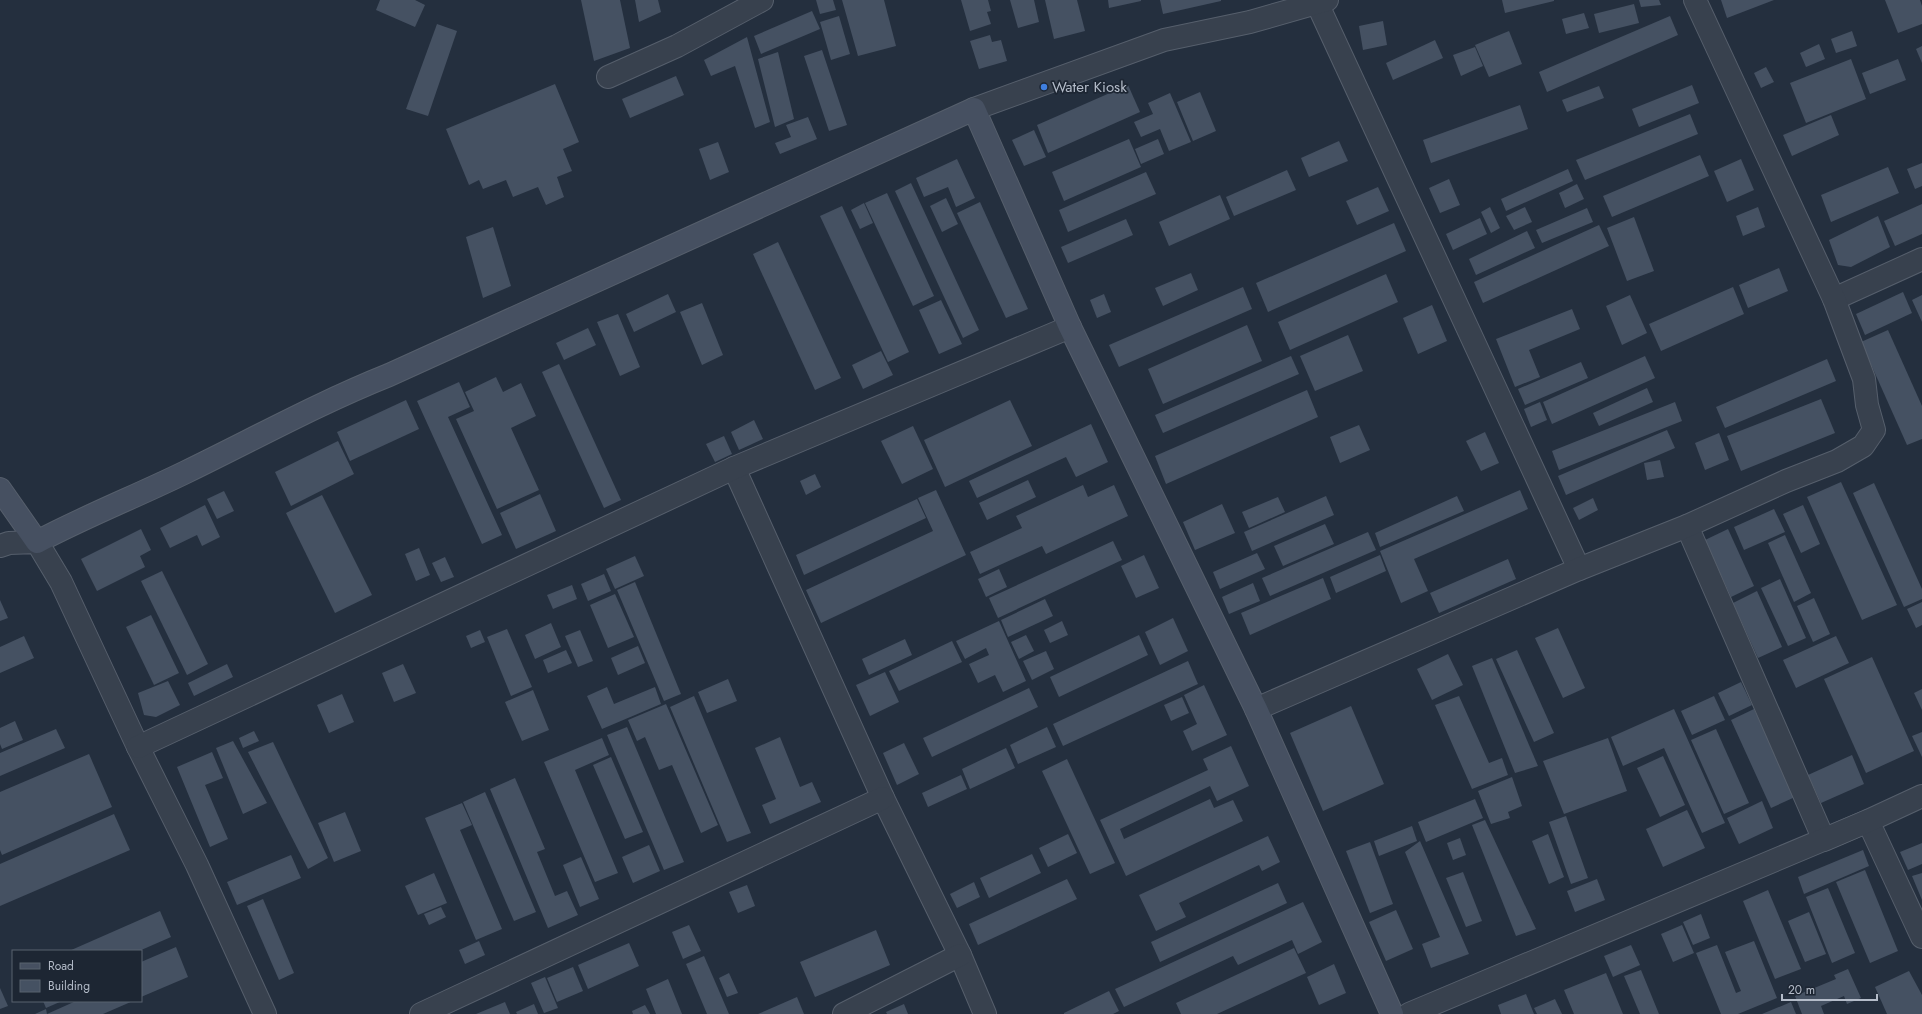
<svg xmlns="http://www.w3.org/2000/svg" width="1922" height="1014" viewBox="0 0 1922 1014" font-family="Jost,sans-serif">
	<rect width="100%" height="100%" fill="#242f3e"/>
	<g fill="#455162">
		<path d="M380,0H415L425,5L415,27L376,10Z"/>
		<path d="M581,0H620L630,48L594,61Z"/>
		<path d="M635,0H658L661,12L639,22Z"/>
		<path d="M816,0H833L836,10L820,14Z"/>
		<path d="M842,0H884L896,46L858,56Z"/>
		<path d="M961,0H988L991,11L987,12L991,24L970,31Z"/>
		<path d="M1010,0H1034L1039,22L1018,28Z"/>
		<path d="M1045,0H1077L1085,31L1054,39Z"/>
		<path d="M1108,0H1141V1L1109,8Z"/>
		<path d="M1160,0H1221V1L1163,14Z"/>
		<path d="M1502,0H1554V1L1505,13Z"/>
		<path d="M1639,0H1659L1661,5L1641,7Z"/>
		<path d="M1721,0H1774L1727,18Z"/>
		<path d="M1885,0H1920L1922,6V24L1898,33Z"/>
		<path d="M1634,4L1639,23L1599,33L1594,14Z"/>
		<path d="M812,11L820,29L761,54L754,36Z"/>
		<path d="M1584,13L1589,28L1566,34L1562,19Z"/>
		<path d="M839,16L850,54L831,60L820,22Z"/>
		<path d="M1670,16L1678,35L1547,92L1539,72Z"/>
		<path d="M1383,21L1387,45L1363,50L1359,26Z"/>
		<path d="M437,24L457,31L428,116L406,109Z"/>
		<path d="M1509,31L1522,64L1489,77L1475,45Z"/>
		<path d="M1852,31L1857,46L1836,53L1831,39Z"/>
		<path d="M990,35L992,42L1001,40L1007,61L979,69L970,41Z"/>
		<path d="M747,37L770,122L755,128L735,66L711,76L704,60Z"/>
		<path d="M1435,40L1443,58L1393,80L1386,63Z"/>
		<path d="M1819,44L1825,59L1806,67L1800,53Z"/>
		<path d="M1922,46V63L1916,49Z"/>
		<path d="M1475,47L1483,66L1461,76L1453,55Z"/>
		<path d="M822,50L847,125L829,131L804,56Z"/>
		<path d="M778,52L794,119L775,127L758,59Z"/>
		<path d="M1851,59L1866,99L1806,123L1790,83Z"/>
		<path d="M1898,59L1906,80L1870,94L1862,73Z"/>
		<path d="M1766,67L1774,82L1761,88L1754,73Z"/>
		<path d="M676,76L684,95L630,118L622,99Z"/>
		<path d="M555,84L579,142L563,149L572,171L557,177L564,197L546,205L538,187L513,197L506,180L483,189L479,180L469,185L446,129Z"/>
		<path d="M1128,85L1140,112L1048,153L1037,125Z"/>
		<path d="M1692,85L1699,103L1639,127L1632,109Z"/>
		<path d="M1599,86L1604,98L1567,112L1562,100Z"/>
		<path d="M1200,92L1216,131L1193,141L1177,102Z"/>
		<path d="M1170,93L1191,142L1169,151L1160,129L1141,137L1134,122L1153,114L1148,103Z"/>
		<path d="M1520,105L1528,129L1431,163L1423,140Z"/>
		<path d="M1690,114L1698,134L1585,180L1576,160Z"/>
		<path d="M1831,115L1839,135L1792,156L1783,135Z"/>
		<path d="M808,117L817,139L780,154L775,143L791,137L786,125Z"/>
		<path d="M1034,130L1046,157L1024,166L1012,140Z"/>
		<path d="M1129,139L1141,167L1064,201L1052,172Z"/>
		<path d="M1158,139L1164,154L1141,164L1135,149Z"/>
		<path d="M1339,141L1348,161L1309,177L1301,158Z"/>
		<path d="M718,142L729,172L710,180L699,149Z"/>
		<path d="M1700,155L1709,176L1612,217L1603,196Z"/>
		<path d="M957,159L975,198L956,207L948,187L924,197L916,178Z"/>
		<path d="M1741,159L1754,190L1727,202L1714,171Z"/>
		<path d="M1922,163V186L1915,189L1907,169Z"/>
		<path d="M1888,167L1899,193L1831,222L1821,195Z"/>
		<path d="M1568,169L1573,181L1506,211L1501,199Z"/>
		<path d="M1287,170L1296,190L1234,216L1226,197Z"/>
		<path d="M1146,172L1156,194L1068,232L1059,210Z"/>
		<path d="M1449,179L1460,205L1440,213L1429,188Z"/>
		<path d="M911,183L979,330L963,338L895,191Z"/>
		<path d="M1577,184L1584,199L1565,208L1559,193Z"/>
		<path d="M1378,187L1389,211L1357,225L1346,201Z"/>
		<path d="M887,193L934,296L913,306L865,203Z"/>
		<path d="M1220,195L1230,219L1169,246L1159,222Z"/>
		<path d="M946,198L958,224L942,232L930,206Z"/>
		<path d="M980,202L1028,309L1006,318L957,213Z"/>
		<path d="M864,203L873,223L860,229L851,210Z"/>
		<path d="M1922,204V234L1895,246L1884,221Z"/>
		<path d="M842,206L909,352L888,362L820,216Z"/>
		<path d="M1490,207L1500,228L1491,233L1481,212Z"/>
		<path d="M1525,207L1532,222L1514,230L1506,216Z"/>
		<path d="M1758,207L1765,227L1743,236L1736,216Z"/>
		<path d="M1587,208L1593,222L1542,243L1536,230Z"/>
		<path d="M1878,216L1890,247L1851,267L1838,265L1829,240Z"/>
		<path d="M1634,217L1654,271L1627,281L1607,228Z"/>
		<path d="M1480,218L1487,234L1453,250L1446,234Z"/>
		<path d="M1126,219L1133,235L1068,263L1061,247Z"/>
		<path d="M1394,223L1406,251L1268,312L1256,283Z"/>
		<path d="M1599,225L1609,246L1483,303L1474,282Z"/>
		<path d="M493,227L511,286L483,298L466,237Z"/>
		<path d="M1527,231L1535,248L1476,275L1469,259Z"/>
		<path d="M778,242L841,378L815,390L753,254Z"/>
		<path d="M1779,268L1788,291L1748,308L1739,285Z"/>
		<path d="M1191,273L1198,290L1163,306L1155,288Z"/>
		<path d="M1386,274L1398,302L1290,350L1278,322Z"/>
		<path d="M1243,287L1252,309L1119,367L1109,345Z"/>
		<path d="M1733,287L1744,314L1661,351L1649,324Z"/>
		<path d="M1903,292L1912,313L1865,335L1856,314Z"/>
		<path d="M668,294L676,312L634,332L626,314Z"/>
		<path d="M1104,294L1111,312L1097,318L1090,300Z"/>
		<path d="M1630,295L1647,333L1622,345L1606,306Z"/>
		<path d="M1922,295V322L1912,300Z"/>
		<path d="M941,300L962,344L939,354L919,310Z"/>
		<path d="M702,303L723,355L702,365L680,312Z"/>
		<path d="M1432,305L1447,341L1418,354L1403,318Z"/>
		<path d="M1572,309L1580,329L1529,350L1540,377L1515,387L1496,339Z"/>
		<path d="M618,314L640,367L620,376L597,322Z"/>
		<path d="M1247,325L1262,361L1163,404L1148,369Z"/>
		<path d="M588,328L596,345L564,360L556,343Z"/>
		<path d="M1888,330L1922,406V439L1907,445L1861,342Z"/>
		<path d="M1348,335L1363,371L1315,391L1300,356Z"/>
		<path d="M881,351L893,375L863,389L852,365Z"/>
		<path d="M1291,356L1299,374L1163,433L1155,415Z"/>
		<path d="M1645,356L1655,378L1552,424L1543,402Z"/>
		<path d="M1827,359L1836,381L1725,428L1716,407Z"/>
		<path d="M1581,362L1588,378L1525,405L1518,389Z"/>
		<path d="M559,364L621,500L604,508L542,372Z"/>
		<path d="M496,377L503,392L521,383L536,416L511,428L539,490L497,509L456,419L474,411L465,392Z"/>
		<path d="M459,382L470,407L448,417L502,535L482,544L417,401Z"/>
		<path d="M1647,388L1653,402L1599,426L1593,413Z"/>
		<path d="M1307,390L1318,417L1166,484L1155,456Z"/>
		<path d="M1821,399L1835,433L1741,471L1727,436Z"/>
		<path d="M406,400L419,429L350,461L337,432Z"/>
		<path d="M1010,400L1032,446L945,487L924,440Z"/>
		<path d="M1540,402L1547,420L1531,427L1524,409Z"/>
		<path d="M1675,402L1682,421L1559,470L1552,451Z"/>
		<path d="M754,420L763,439L739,450L731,432Z"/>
		<path d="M1091,424L1108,462L1076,477L1066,457L977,498L969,481Z"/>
		<path d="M1359,425L1370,450L1340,463L1330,437Z"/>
		<path d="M913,426L933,469L902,484L881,441Z"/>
		<path d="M1667,430L1675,448L1566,495L1558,476Z"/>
		<path d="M1485,432L1499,463L1481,471L1466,441Z"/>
		<path d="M1719,433L1729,460L1705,470L1695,443Z"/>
		<path d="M724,436L732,454L715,462L706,444Z"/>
		<path d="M338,441L354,474L291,506L275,472Z"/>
		<path d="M1660,460L1664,477L1647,480L1644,463Z"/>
		<path d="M815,474L821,487L806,495L800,481Z"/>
		<path d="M1028,480L1036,497L987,520L979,503Z"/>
		<path d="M1841,482L1897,605L1862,620L1807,497Z"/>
		<path d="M1874,483L1922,589V599L1904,607L1853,493Z"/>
		<path d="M1083,485L1088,497L1114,485L1128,516L1046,554L1042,546L980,574L970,552L1022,528L1016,516Z"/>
		<path d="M936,490L966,555L821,623L806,590L933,531L918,498Z"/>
		<path d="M1520,490L1528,509L1414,559L1428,591L1401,603L1380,551Z"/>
		<path d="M224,491L234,511L217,519L207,499Z"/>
		<path d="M540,494L556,531L516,549L500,513Z"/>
		<path d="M322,495L372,595L335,613L286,513Z"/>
		<path d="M1326,496L1334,515L1252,551L1244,532Z"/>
		<path d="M1457,496L1464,511L1380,547L1375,533Z"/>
		<path d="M1278,497L1285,512L1249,528L1242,512Z"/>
		<path d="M1593,498L1598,510L1579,520L1573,508Z"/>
		<path d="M917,499L926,518L804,575L796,555Z"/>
		<path d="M1222,504L1235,533L1195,550L1183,522Z"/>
		<path d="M205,505L220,537L202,546L197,535L170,548L160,528Z"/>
		<path d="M1803,505L1820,544L1801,553L1783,514Z"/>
		<path d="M1774,509L1785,532L1744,550L1734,527Z"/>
		<path d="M1325,524L1334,544L1283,566L1274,546Z"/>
		<path d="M141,529L151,550L140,556L145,567L97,591L81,559Z"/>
		<path d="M1728,529L1754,586L1731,597L1705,540Z"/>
		<path d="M1368,532L1376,550L1270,596L1262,578Z"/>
		<path d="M1785,535L1811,593L1794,602L1768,543Z"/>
		<path d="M1113,541L1122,560L998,618L989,598Z"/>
		<path d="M419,548L430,575L416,581L405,554Z"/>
		<path d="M1257,553L1265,569L1220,589L1213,572Z"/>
		<path d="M1144,555L1159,588L1136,598L1121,566Z"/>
		<path d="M1380,555L1386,571L1336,593L1330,577Z"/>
		<path d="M635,556L644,576L615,589L606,569Z"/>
		<path d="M445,557L454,577L441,582L432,563Z"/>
		<path d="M1508,559L1516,579L1439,613L1430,593Z"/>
		<path d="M999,569L1007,587L986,597L978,579Z"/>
		<path d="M162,571L208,664L187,675L141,581Z"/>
		<path d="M604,574L611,591L588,601L581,584Z"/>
		<path d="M1323,578L1331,599L1250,635L1241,613Z"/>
		<path d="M1780,579L1806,638L1788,646L1761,588Z"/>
		<path d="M635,582L681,694L664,701L617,590Z"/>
		<path d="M1253,583L1260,601L1229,614L1222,597Z"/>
		<path d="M572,585L577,599L553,609L547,595Z"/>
		<path d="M1757,591L1782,647L1758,658L1733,603Z"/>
		<path d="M615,594L634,637L608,648L590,605Z"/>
		<path d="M1814,598L1830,634L1813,642L1797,606Z"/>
		<path d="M1045,599L1053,616L1008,637L1001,620Z"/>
		<path d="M0,600L8,618L0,621Z"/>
		<path d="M1922,602V625L1916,628L1907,609Z"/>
		<path d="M151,615L179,673L154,685L126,627Z"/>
		<path d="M1173,618L1188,651L1160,665L1145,632Z"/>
		<path d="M999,621L1026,681L1003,692L995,675L978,683L969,664L989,655L986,648L965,659L956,641Z"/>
		<path d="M1062,621L1068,635L1050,643L1044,630Z"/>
		<path d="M551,623L561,647L535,659L525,635Z"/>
		<path d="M1558,628L1585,688L1563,698L1535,638Z"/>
		<path d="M507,629L532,687L511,696L487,637Z"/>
		<path d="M480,630L485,642L471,648L466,636Z"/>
		<path d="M580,630L593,661L578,667L565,636Z"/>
		<path d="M1026,635L1034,651L1019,659L1011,642Z"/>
		<path d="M1139,635L1148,655L1059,697L1050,677Z"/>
		<path d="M24,636L34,658L0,673V647Z"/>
		<path d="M1836,636L1849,663L1796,688L1783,660Z"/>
		<path d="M905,639L912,655L869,675L862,659Z"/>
		<path d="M952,641L962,662L899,691L889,671Z"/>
		<path d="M638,646L645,663L618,675L611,658Z"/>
		<path d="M566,650L572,663L548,673L543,660Z"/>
		<path d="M1517,650L1554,733L1534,742L1496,659Z"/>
		<path d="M1046,651L1054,669L1032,680L1023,661Z"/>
		<path d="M1448,654L1463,685L1432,700L1417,669Z"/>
		<path d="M1872,657L1914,751L1866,773L1824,679Z"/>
		<path d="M1492,658L1538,766L1515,773L1472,666Z"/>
		<path d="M1188,661L1198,684L1063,746L1053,724Z"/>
		<path d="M227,664L233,677L194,696L188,683Z"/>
		<path d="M403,664L416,693L394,702L382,673Z"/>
		<path d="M885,672L899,702L870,716L856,685Z"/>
		<path d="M728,679L737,701L707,713L698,692Z"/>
		<path d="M168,681L180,705L156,717L144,715L138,693Z"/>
		<path d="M1741,682L1752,705L1729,716L1718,693Z"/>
		<path d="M1204,685L1227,735L1192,751L1183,731L1197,724L1184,695Z"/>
		<path d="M607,687L614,704L655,687L661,704L602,729L587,696Z"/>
		<path d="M1029,688L1038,707L932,757L923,738Z"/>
		<path d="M1922,689V710L1914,693Z"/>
		<path d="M533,690L549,730L522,741L505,702Z"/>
		<path d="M342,694L354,722L329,733L317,705Z"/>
		<path d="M694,696L751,833L727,842L670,707Z"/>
		<path d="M1459,696L1489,763L1502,758L1508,775L1472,789L1435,705Z"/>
		<path d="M1714,696L1725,720L1692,735L1681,711Z"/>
		<path d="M1182,697L1189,713L1171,721L1164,705Z"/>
		<path d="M666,704L718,825L701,833L672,765L659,770L645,737L637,741L628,720Z"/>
		<path d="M1351,706L1384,784L1323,811L1290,733Z"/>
		<path d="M1674,709L1725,823L1702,833L1664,748L1623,766L1611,737Z"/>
		<path d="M1754,709L1795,797L1771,808L1731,720Z"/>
		<path d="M15,721L23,740L2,749L0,744V728Z"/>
		<path d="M627,727L684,862L664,870L607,735Z"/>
		<path d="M1047,727L1056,747L1018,764L1010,745Z"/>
		<path d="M56,729L65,748L0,776V753Z"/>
		<path d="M1716,729L1749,803L1724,814L1691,740Z"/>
		<path d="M254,731L259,741L243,748L239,738Z"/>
		<path d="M1922,732V757L1912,736Z"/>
		<path d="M780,737L800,787L812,782L821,802L770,824L762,805L776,799L755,748Z"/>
		<path d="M602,738L609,755L575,770L618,873L595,882L544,762Z"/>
		<path d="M1608,738L1627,791L1564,814L1543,761Z"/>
		<path d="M233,741L267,803L243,814L216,748Z"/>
		<path d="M273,742L328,858L308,869L248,752Z"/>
		<path d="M904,743L919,774L897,785L883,753Z"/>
		<path d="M1231,746L1249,786L1217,801L1210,786L1120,829L1124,839L1210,799L1214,808L1233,800L1243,821L1126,876L1100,820L1208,770L1203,759Z"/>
		<path d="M1006,748L1015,768L970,789L962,769Z"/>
		<path d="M212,752L223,778L205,785L228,839L210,847L177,767Z"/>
		<path d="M89,754L112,807L2,855L0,850V792Z"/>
		<path d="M1852,755L1864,784L1821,803L1808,775Z"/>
		<path d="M1663,756L1685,805L1660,817L1637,768Z"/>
		<path d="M611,757L643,832L625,839L593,765Z"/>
		<path d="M1067,759L1115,863L1090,874L1042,771Z"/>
		<path d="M961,775L967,789L928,807L922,793Z"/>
		<path d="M1512,777L1522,806L1508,812L1510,818L1491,824L1478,791Z"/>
		<path d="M515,778L545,849L537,852L555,896L567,891L578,915L548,928L490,789Z"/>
		<path d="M485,792L536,912L514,921L463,802Z"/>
		<path d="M1475,799L1483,818L1426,842L1418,822Z"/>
		<path d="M1762,801L1773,828L1739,844L1727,818Z"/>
		<path d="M462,803L472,825L460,830L502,929L476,940L425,818Z"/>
		<path d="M1687,810L1705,848L1663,867L1646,829Z"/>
		<path d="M345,812L361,851L334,862L318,823Z"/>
		<path d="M114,814L130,850L0,906V864Z"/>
		<path d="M1566,816L1588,878L1571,884L1549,822Z"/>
		<path d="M1485,820L1536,929L1516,936L1472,825Z"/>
		<path d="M1412,826L1417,841L1379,856L1374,841Z"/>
		<path d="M1068,834L1077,853L1048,867L1039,848Z"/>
		<path d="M1548,834L1564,877L1549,884L1532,841Z"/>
		<path d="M1268,836L1280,862L1262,871L1259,865L1179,903L1186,917L1156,931L1139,895Z"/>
		<path d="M1460,838L1466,855L1453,860L1447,843Z"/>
		<path d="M1420,841L1469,954L1431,968L1422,944L1440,937L1405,852Z"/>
		<path d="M1370,842L1393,904L1370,913L1346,851Z"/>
		<path d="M1922,843V864L1908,870L1900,852Z"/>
		<path d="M649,845L660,871L633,883L622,857Z"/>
		<path d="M1863,850L1869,866L1804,894L1798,877Z"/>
		<path d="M1032,854L1041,873L989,898L980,878Z"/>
		<path d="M291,855L301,878L237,905L227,882Z"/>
		<path d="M581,857L599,899L580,907L563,865Z"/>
		<path d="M1865,870L1898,951L1870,963L1836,882Z"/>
		<path d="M1463,872L1482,921L1466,927L1446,878Z"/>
		<path d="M434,873L447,903L418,915L405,886Z"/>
		<path d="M1922,873V900L1912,876Z"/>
		<path d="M1067,879L1077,899L978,945L969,924Z"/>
		<path d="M1597,879L1605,900L1575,912L1567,891Z"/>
		<path d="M974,882L980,897L957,908L950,894Z"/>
		<path d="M1278,883L1287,903L1160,962L1151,942Z"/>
		<path d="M747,885L755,906L738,913L729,892Z"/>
		<path d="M1828,888L1855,953L1832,963L1806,897Z"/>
		<path d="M1768,890L1801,969L1775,979L1743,901Z"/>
		<path d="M263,899L294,973L279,980L247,906Z"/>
		<path d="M1303,902L1322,942L1298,954L1292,940L1238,965L1233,956L1124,1007L1115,989Z"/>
		<path d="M441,907L446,917L429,925L424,914Z"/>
		<path d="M1396,910L1413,949L1386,961L1369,922Z"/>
		<path d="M160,911L171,937L139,951H69Z"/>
		<path d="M1809,912L1826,954L1805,962L1788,921Z"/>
		<path d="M1701,914L1710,938L1693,945L1683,922Z"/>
		<path d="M689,925L701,951L683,959L672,932Z"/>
		<path d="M1682,925L1694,953L1673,962L1661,934Z"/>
		<path d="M876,930L890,965L815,997L800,962Z"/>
		<path d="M479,941L485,955L465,964L459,950Z"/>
		<path d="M1754,941L1777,998L1738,1014H1721L1696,953L1717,945L1736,993L1741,991L1725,952Z"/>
		<path d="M629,943L639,966L588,989L578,965Z"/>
		<path d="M1631,945L1640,965L1613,977L1604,956Z"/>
		<path d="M176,947L188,977L141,997V962Z"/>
		<path d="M1294,948L1306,973L1217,1014H1181L1176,1003Z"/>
		<path d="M704,956L729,1014H707L686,964Z"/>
		<path d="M1334,964L1346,993L1319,1005L1307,977Z"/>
		<path d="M573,967L583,991L557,1002L547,978Z"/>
		<path d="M1848,969L1861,998L1847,1004L1844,996L1821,1006L1824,1014H1802L1795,996L1836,979L1834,975Z"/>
		<path d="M1641,970L1659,1014H1640L1624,976Z"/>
		<path d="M1909,971L1922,995V1014H1887L1875,987Z"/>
		<path d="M729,973L738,993L727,997L719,978Z"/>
		<path d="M1606,973L1623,1014H1574L1564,990Z"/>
		<path d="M545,977L558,1008L544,1013L531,983Z"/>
		<path d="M668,979L682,1014H656L646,989Z"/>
		<path d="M0,988L8,1006L0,1009Z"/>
		<path d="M1109,991L1119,1011L1113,1014H1064V1013Z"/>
		<path d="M1526,994L1534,1014H1501L1498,1005Z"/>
		<path d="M797,997L804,1014H758Z"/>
		<path d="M1555,999L1562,1014H1537L1534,1008Z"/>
		<path d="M43,1001H62L46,1008Z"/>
		<path d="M76,1001H133L103,1014H35L46,1009L47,1014Z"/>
		<path d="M505,1002L510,1014H476Z"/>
		<path d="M1791,1002L1796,1014H1762Z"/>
		<path d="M534,1004L538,1014H517L516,1012Z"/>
		<path d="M904,1004L908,1014H887L886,1012Z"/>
		<path d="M645,1005L650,1014H633L632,1011Z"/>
	</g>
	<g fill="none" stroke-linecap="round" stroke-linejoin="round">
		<defs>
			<g id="minor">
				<path d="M1317,3L1579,569"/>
				<path d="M608,77L677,46L762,0"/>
				<path d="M974,109L1164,40L1250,22L1327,0"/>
				<path d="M1834,299L1922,259"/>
				<path d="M734,468L883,798L960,955L985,1014"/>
				<path d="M1687,526L1824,840L1868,821L1922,937"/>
				<path d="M0,546L9,543L37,542L61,582L138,747L197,865L265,1014"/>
				<path d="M1256,709L1579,569L1687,526L1786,481L1837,461L1863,446L1874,430L1867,405L1864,379L1834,299L1695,0"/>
				<path d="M138,747L734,468L1070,327"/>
				<path d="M421,1014L883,798"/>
				<path d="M844,1014L960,955"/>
				<path d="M1409,1014L1868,821L1922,796"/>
			</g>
			<path id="secondary" d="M0,489L37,542C86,516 137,496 186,472C254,439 319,403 389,375L974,109L1070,327L1256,709L1392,1014"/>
		</defs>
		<use href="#minor" stroke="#565f6c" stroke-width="24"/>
		<use href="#secondary" stroke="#565f6c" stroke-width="24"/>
		<use href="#minor" stroke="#38414e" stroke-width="22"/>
		<use href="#secondary" stroke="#465061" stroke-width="22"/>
	</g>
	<circle fill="#3f7fe0" stroke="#1d2633" stroke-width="1.5" cx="1044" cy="87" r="4"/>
	<g text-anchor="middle" stroke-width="3.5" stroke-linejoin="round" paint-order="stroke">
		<g font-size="15" fill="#b4bcc9" stroke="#1d2633" text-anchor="start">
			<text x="1052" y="92">Water Kiosk</text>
		</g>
	</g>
	<rect x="12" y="950" width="130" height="52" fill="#1d2633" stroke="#59626f"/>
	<rect x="20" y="963" width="20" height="6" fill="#465061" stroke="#59626f"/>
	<text x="48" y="970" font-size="12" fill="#b4bcc9">Road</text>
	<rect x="20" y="980" width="20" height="12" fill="#455162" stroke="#59626f"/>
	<text x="48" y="990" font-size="12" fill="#b4bcc9">Building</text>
	<path d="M1782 994v6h95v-6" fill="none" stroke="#b4bcc9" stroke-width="2"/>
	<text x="1788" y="994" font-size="12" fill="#b4bcc9" stroke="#1d2633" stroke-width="3" paint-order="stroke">20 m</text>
</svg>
